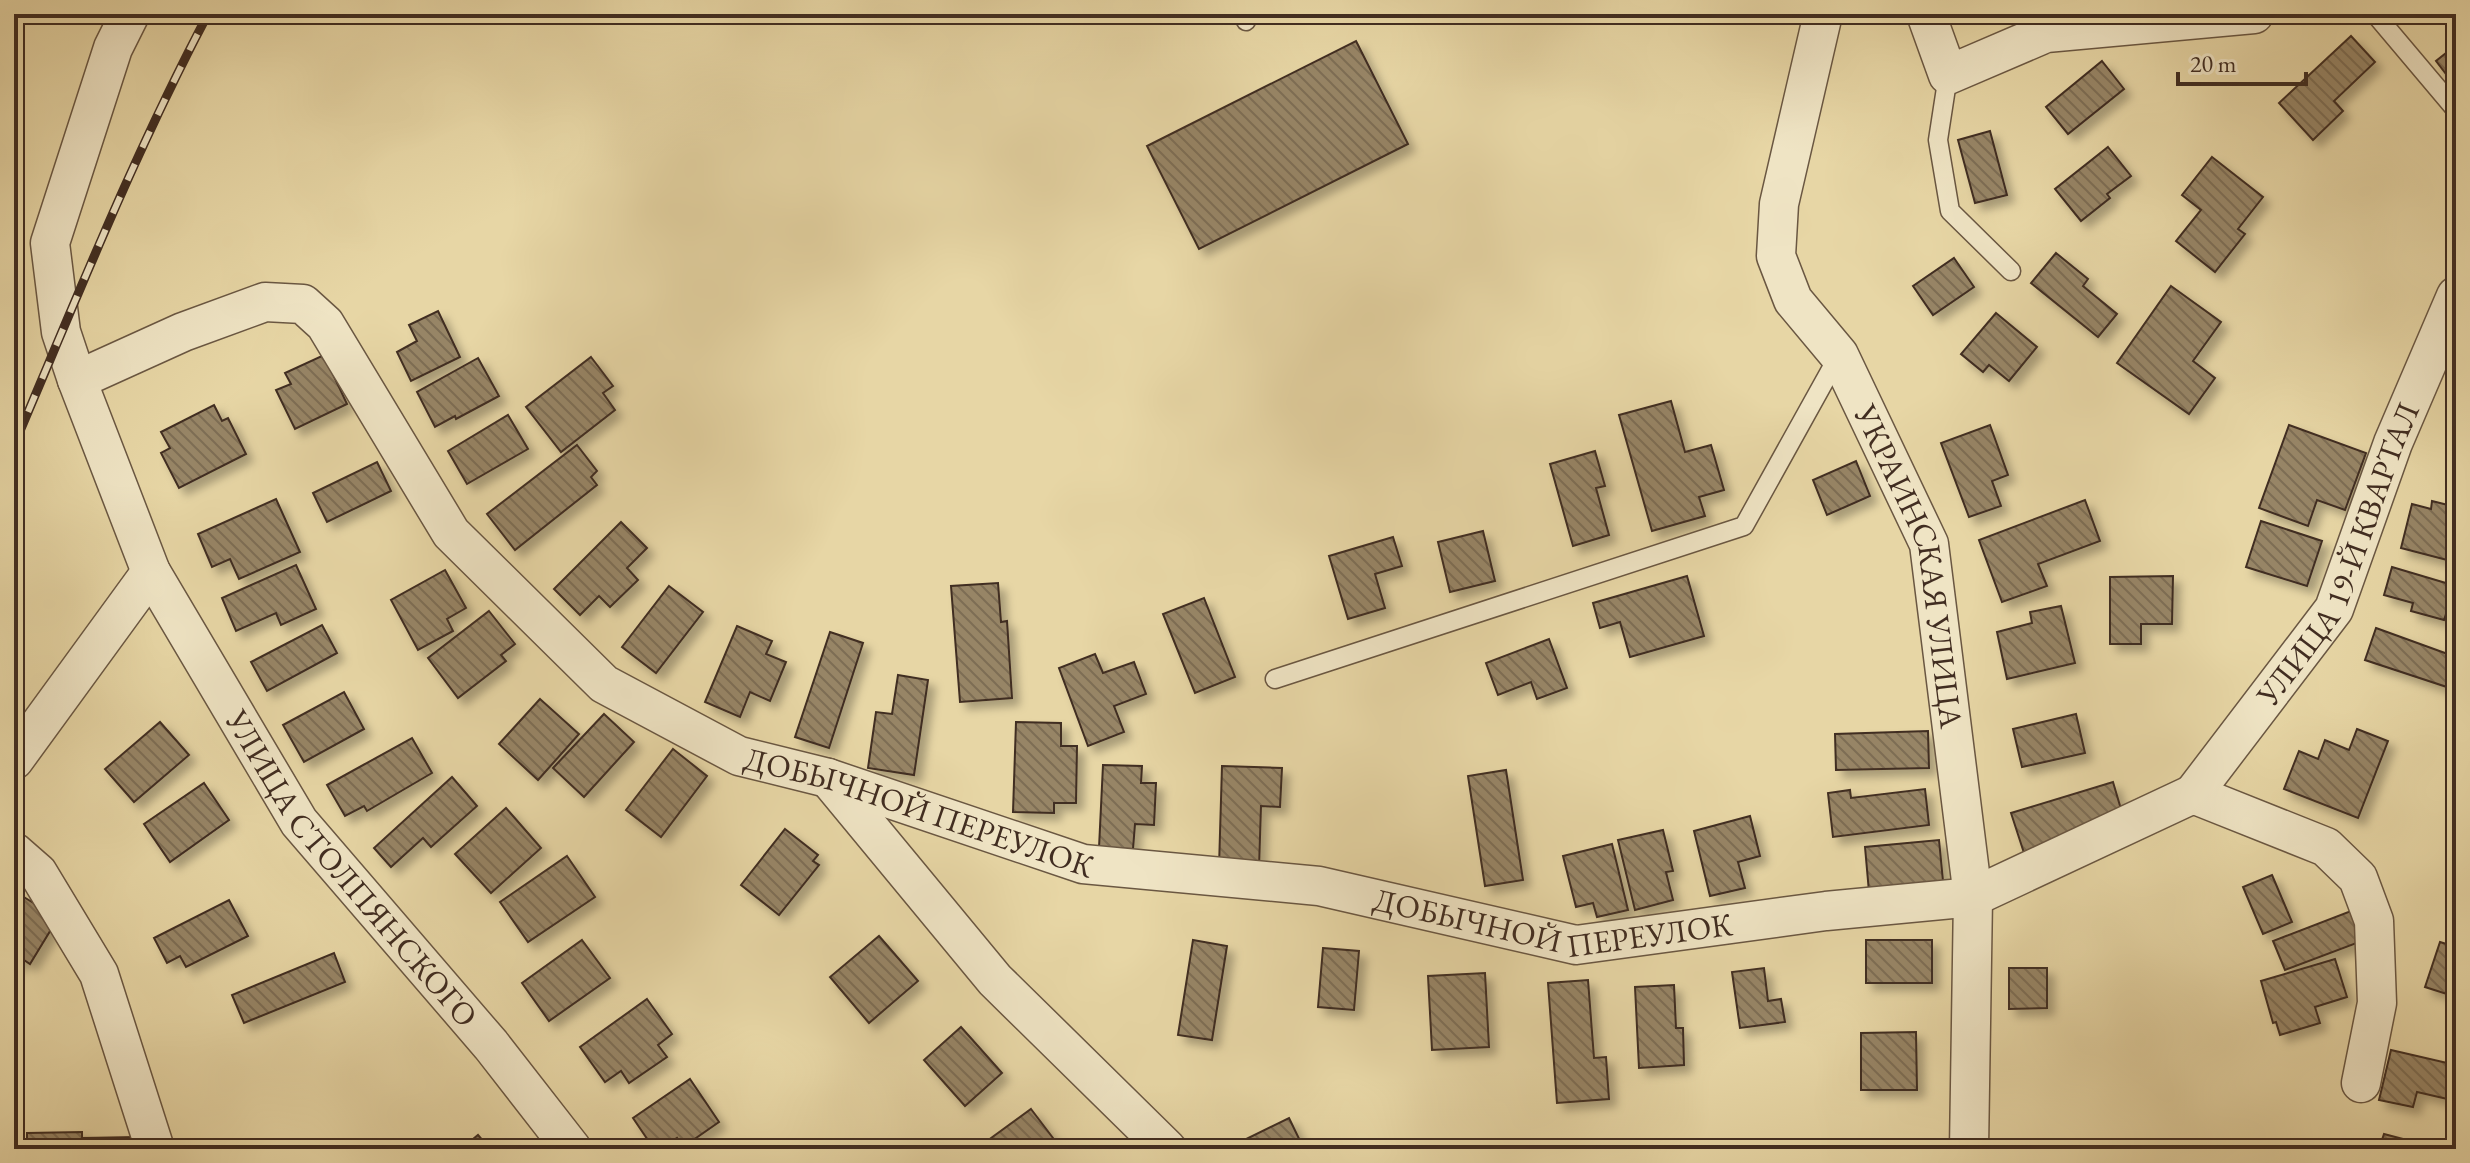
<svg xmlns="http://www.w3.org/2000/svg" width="2470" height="1163" viewBox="0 0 2470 1163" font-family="'EB Garamond',serif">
	<defs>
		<pattern id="building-back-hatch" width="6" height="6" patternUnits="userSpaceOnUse" patternTransform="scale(2)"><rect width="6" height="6" fill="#978566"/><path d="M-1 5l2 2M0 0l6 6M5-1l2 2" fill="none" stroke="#7d6d54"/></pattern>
		<filter id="shadow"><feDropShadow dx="7" dy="7" stdDeviation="4" flood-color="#0004"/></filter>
	</defs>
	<rect width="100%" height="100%" fill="#e7d6a5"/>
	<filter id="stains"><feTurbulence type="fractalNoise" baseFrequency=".0025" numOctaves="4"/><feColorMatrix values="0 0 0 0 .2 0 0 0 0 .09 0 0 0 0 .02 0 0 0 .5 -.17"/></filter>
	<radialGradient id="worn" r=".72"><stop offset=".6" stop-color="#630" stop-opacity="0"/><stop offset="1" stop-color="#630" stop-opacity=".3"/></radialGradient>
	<g fill="url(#building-back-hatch)" stroke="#412d21" stroke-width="2" filter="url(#shadow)">
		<path d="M2351,36L2375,62L2334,101L2343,111L2313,140L2279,103Z"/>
		<path d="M1356,41L1408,144L1199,249L1147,146Z"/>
		<path d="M2456,45V87L2436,61Z"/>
		<path d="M2102,61L2124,89L2068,134L2046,107Z"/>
		<path d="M1990,131L2007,195L1975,203L1958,140Z"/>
		<path d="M2108,147L2131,176L2107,194L2110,198L2081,221L2055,189Z"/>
		<path d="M2212,157L2263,197L2238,229L2245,234L2215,272L2176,241L2201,210L2182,195Z"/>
		<path d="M2056,253L2088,279L2083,286L2117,314L2098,337L2031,283Z"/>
		<path d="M1954,258L1974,287L1933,315L1913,286Z"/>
		<path d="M2171,286L2221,322L2193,361L2215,378L2189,414L2117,363Z"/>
		<path d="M438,311L460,357L411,381L397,352L417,341L409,325Z"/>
		<path d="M1996,313L2037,347L2009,381L1989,365L1983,372L1961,354Z"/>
		<path d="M324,355L347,404L295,429L276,390L291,384L285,373Z"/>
		<path d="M591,357L613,386L603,393L615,410L561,452L526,407Z"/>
		<path d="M478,358L499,396L456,419L455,416L435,427L417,392Z"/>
		<path d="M1671,401L1685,452L1711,445L1724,490L1699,497L1705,516L1652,531L1619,415Z"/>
		<path d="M214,405L222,421L228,418L246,454L179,488L161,453L170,448L161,432Z"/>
		<path d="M508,415L528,449L467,484L448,451Z"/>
		<path d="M1990,425L2008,475L1992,481L2001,506L1969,517L1941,443Z"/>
		<path d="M2289,425L2366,453L2345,510L2317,500L2308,526L2259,508Z"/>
		<path d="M577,445L597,471L591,477L597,485L515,550L487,514Z"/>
		<path d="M1595,451L1605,486L1596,488L1609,535L1573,546L1550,464Z"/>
		<path d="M1856,461L1870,496L1827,515L1813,480Z"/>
		<path d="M377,462L391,491L327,522L313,493Z"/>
		<path d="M276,499L300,552L239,579L230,559L212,567L198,534Z"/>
		<path d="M2085,500L2100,541L2038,564L2047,586L2002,602L1979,540Z"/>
		<path d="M2432,501L2456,507V543L2451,561L2401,548L2412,504L2431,509Z"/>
		<path d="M2261,521L2322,541L2307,586L2246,567Z"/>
		<path d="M621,522L647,548L627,568L638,580L610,607L599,596L580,615L554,589Z"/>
		<path d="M1483,531L1495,581L1450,592L1438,542Z"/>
		<path d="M1393,537L1402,566L1375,574L1385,608L1348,619L1329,556Z"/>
		<path d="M296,565L316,609L281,625L276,613L236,631L222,598Z"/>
		<path d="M2392,567L2456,586V614L2447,611L2444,620L2411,611L2413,603L2384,595Z"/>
		<path d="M445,570L466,608L447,619L453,631L418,650L391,600Z"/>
		<path d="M1687,576L1704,636L1630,657L1620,622L1600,628L1593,603Z"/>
		<path d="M2173,576L2172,624H2141V644H2110V577Z"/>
		<path d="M998,583L1001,622L1007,621L1012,698L960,702L951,586Z"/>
		<path d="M669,586L703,612L656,673L622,647Z"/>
		<path d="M1204,598L1235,677L1195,693L1163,614Z"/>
		<path d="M2061,606L2075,663L2007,679L1997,632L2032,623L2030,612Z"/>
		<path d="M489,611L515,644L501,655L506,661L458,698L428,658Z"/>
		<path d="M322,625L337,653L267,691L251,662Z"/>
		<path d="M737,626L772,641L766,654L786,662L770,701L750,692L740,717L705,702Z"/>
		<path d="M2376,628L2456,657V690L2365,660Z"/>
		<path d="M830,632L863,643L829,748L795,737Z"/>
		<path d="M1549,639L1567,688L1537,699L1531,682L1498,695L1486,663Z"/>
		<path d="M1095,654L1103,673L1134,662L1146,694L1114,706L1124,732L1088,746L1059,668Z"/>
		<path d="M898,675L928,680L914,775L868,768L876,712L892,714Z"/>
		<path d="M344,692L364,729L304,762L283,725Z"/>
		<path d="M540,699L579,734L538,780L499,744Z"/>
		<path d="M604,714L634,742L584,797L553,768Z"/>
		<path d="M2076,714L2085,753L2022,767L2013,729Z"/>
		<path d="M160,722L189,755L134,802L105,769Z"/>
		<path d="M1016,722L1061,723V746H1077L1076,803H1054V813L1013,812Z"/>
		<path d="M2357,729L2388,741L2358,818L2284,789L2299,751L2318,759L2325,740L2349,750Z"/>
		<path d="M1928,731L1929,768L1836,770L1835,734Z"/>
		<path d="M412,738L432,773L367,811L364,806L345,816L327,785Z"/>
		<path d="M673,749L707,776L661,837L626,810Z"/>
		<path d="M1103,765L1142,766L1141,783H1156L1154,825L1135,824L1133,849L1099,848Z"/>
		<path d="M1222,766L1282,768L1280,807L1261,806L1259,868L1219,867Z"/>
		<path d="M1506,770L1523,880L1485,886L1468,776Z"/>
		<path d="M452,777L477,806L431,847L423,838L391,867L374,848Z"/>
		<path d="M2113,782L2123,816L2024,853L2011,813Z"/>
		<path d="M204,783L229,820L170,862L144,824Z"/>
		<path d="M1925,789L1929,825L1833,837L1828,793L1850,790L1851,798Z"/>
		<path d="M506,808L541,848L491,893L455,854Z"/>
		<path d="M1750,816L1760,856L1738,862L1745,888L1710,896L1694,831Z"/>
		<path d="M785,829L818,855L813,861L819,865L779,915L741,885Z"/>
		<path d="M1663,830L1673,871L1666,872L1673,900L1635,910L1618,840Z"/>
		<path d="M1939,840L1943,881L1901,885V889L1869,892L1865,847Z"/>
		<path d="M1612,844L1628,910L1597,917L1593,903L1576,907L1563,856Z"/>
		<path d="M567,856L595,897L528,942L500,902Z"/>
		<path d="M2272,875L2292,922L2263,934L2243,887Z"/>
		<path d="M14,891L58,918L30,964L21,958L14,968Z"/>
		<path d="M229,900L248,936L186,967L180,956L167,963L154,938Z"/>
		<path d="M2351,911L2362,941L2285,970L2273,941Z"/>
		<path d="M879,936L918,981L869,1023L830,977Z"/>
		<path d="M582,940L610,978L549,1021L522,983Z"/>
		<path d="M1193,940L1227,946L1212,1040L1178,1035Z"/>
		<rect x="1866" y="940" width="66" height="43"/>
		<path d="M2440,942L2456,947V997L2425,987Z"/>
		<path d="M1323,948L1359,951L1354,1010L1318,1007Z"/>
		<path d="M334,953L345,982L244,1023L232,995Z"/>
		<path d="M2335,959L2347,997L2315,1007L2320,1023L2280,1035L2276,1022L2273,1023L2261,981Z"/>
		<path d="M1764,968L1768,1001L1781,999L1785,1022L1740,1028L1732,972Z"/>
		<path d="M2009,968H2047V1008L2009,1009Z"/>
		<path d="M1485,973L1489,1047L1432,1050L1428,976Z"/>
		<path d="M1588,980L1594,1058L1606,1057L1609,1099L1557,1103L1548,983Z"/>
		<path d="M1674,985L1676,1028H1683L1684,1065L1639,1068L1635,987Z"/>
		<path d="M647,999L672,1034L658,1045L667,1057L629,1083L621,1071L605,1082L580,1047Z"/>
		<path d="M961,1027L1002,1073L965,1106L924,1060Z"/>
		<path d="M1916,1032L1917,1090H1861V1033Z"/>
		<path d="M2391,1050L2456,1065V1101L2417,1092L2413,1107L2379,1100Z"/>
		<path d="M690,1079L719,1122L683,1147L677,1138L660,1149H654L633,1118Z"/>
		<path d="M1031,1109L1053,1138L1038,1149H992L987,1141Z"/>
		<path d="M1289,1118L1304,1149H1226Z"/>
		<path d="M82,1132V1138L136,1137V1149H27V1133Z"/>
		<path d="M2384,1134L2441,1149H2379Z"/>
		<path d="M478,1135L490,1149H461Z"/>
	</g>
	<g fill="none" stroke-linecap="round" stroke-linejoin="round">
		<defs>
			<g id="service">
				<path d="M1243,14L1246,21"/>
				<path d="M2375,14L2456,110"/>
				<path d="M1948,75L1938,140L1950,211L2011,271"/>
				<path d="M1275,679L1744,526L1839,355"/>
			</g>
			<g id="minor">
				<path id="s1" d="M130,14L113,48L50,243L61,332L77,380L151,572L299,822L491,1045L572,1149"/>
				<path id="s2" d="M1823,14L1779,204L1776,256L1793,300L1839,355L1929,544L1973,897L1969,1149"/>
				<path d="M1926,14L1948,75L2046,33L2254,14"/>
				<path id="s3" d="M77,380L183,332L265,302L303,304L325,324L451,533L604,684L739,756L828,778L1083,864L1319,886L1576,945L1826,911L1973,897L2193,794L2326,847L2358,878L2374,921L2377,1003L2361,1083"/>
				<path d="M14,760L151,572"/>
				<path d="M828,778L995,980L1167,1149"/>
				<path id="s4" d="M2193,794L2334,609L2393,443L2456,296"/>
				<path d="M14,852L38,873L99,974L155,1149"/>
			</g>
		</defs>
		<use href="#service" stroke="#6a5742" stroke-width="21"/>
		<use href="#minor" stroke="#6a5742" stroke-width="41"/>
		<use href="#service" stroke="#efe4c4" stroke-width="18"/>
		<use href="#minor" stroke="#efe4c4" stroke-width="38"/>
		<defs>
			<path id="rail" d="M14,445C76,300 134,154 208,14"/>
		</defs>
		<use href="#rail" stroke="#412d21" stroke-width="9"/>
		<use href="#rail" stroke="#efe4c4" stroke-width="6" stroke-dasharray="18" stroke-linecap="butt"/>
	</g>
	<g text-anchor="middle" stroke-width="7" stroke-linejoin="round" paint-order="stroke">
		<g font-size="32" fill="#412d21" stroke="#efe4c4">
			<text dy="11" stroke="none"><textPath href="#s4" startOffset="284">УЛИЦА 19-Й КВАРТАЛ</textPath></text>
			<text dy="11" stroke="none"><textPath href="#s2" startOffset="592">УКРАИНСКАЯ УЛИЦА</textPath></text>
			<text dy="11" stroke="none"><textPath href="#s3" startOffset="1072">ДОБЫЧНОЙ ПЕРЕУЛОК</textPath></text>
			<text dy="11" stroke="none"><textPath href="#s1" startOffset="948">УЛИЦА СТОЛПЯНСКОГО</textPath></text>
			<text dy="11" stroke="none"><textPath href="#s3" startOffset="1720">ДОБЫЧНОЙ ПЕРЕУЛОК</textPath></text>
		</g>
	</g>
	<rect width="2470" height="1163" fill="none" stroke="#e7d6a5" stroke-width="48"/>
	<rect x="16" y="16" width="2438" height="1131" fill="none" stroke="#412d21" stroke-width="4"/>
	<rect x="24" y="24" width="2422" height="1115" fill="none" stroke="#412d21" stroke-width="2"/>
	<path d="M2178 72v12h128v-12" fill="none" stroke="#412d21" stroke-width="4"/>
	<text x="2190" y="72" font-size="24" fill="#412d21" stroke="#efe4c4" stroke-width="6" paint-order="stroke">20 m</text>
	<rect width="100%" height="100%" filter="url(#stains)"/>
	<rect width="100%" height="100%" fill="url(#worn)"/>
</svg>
